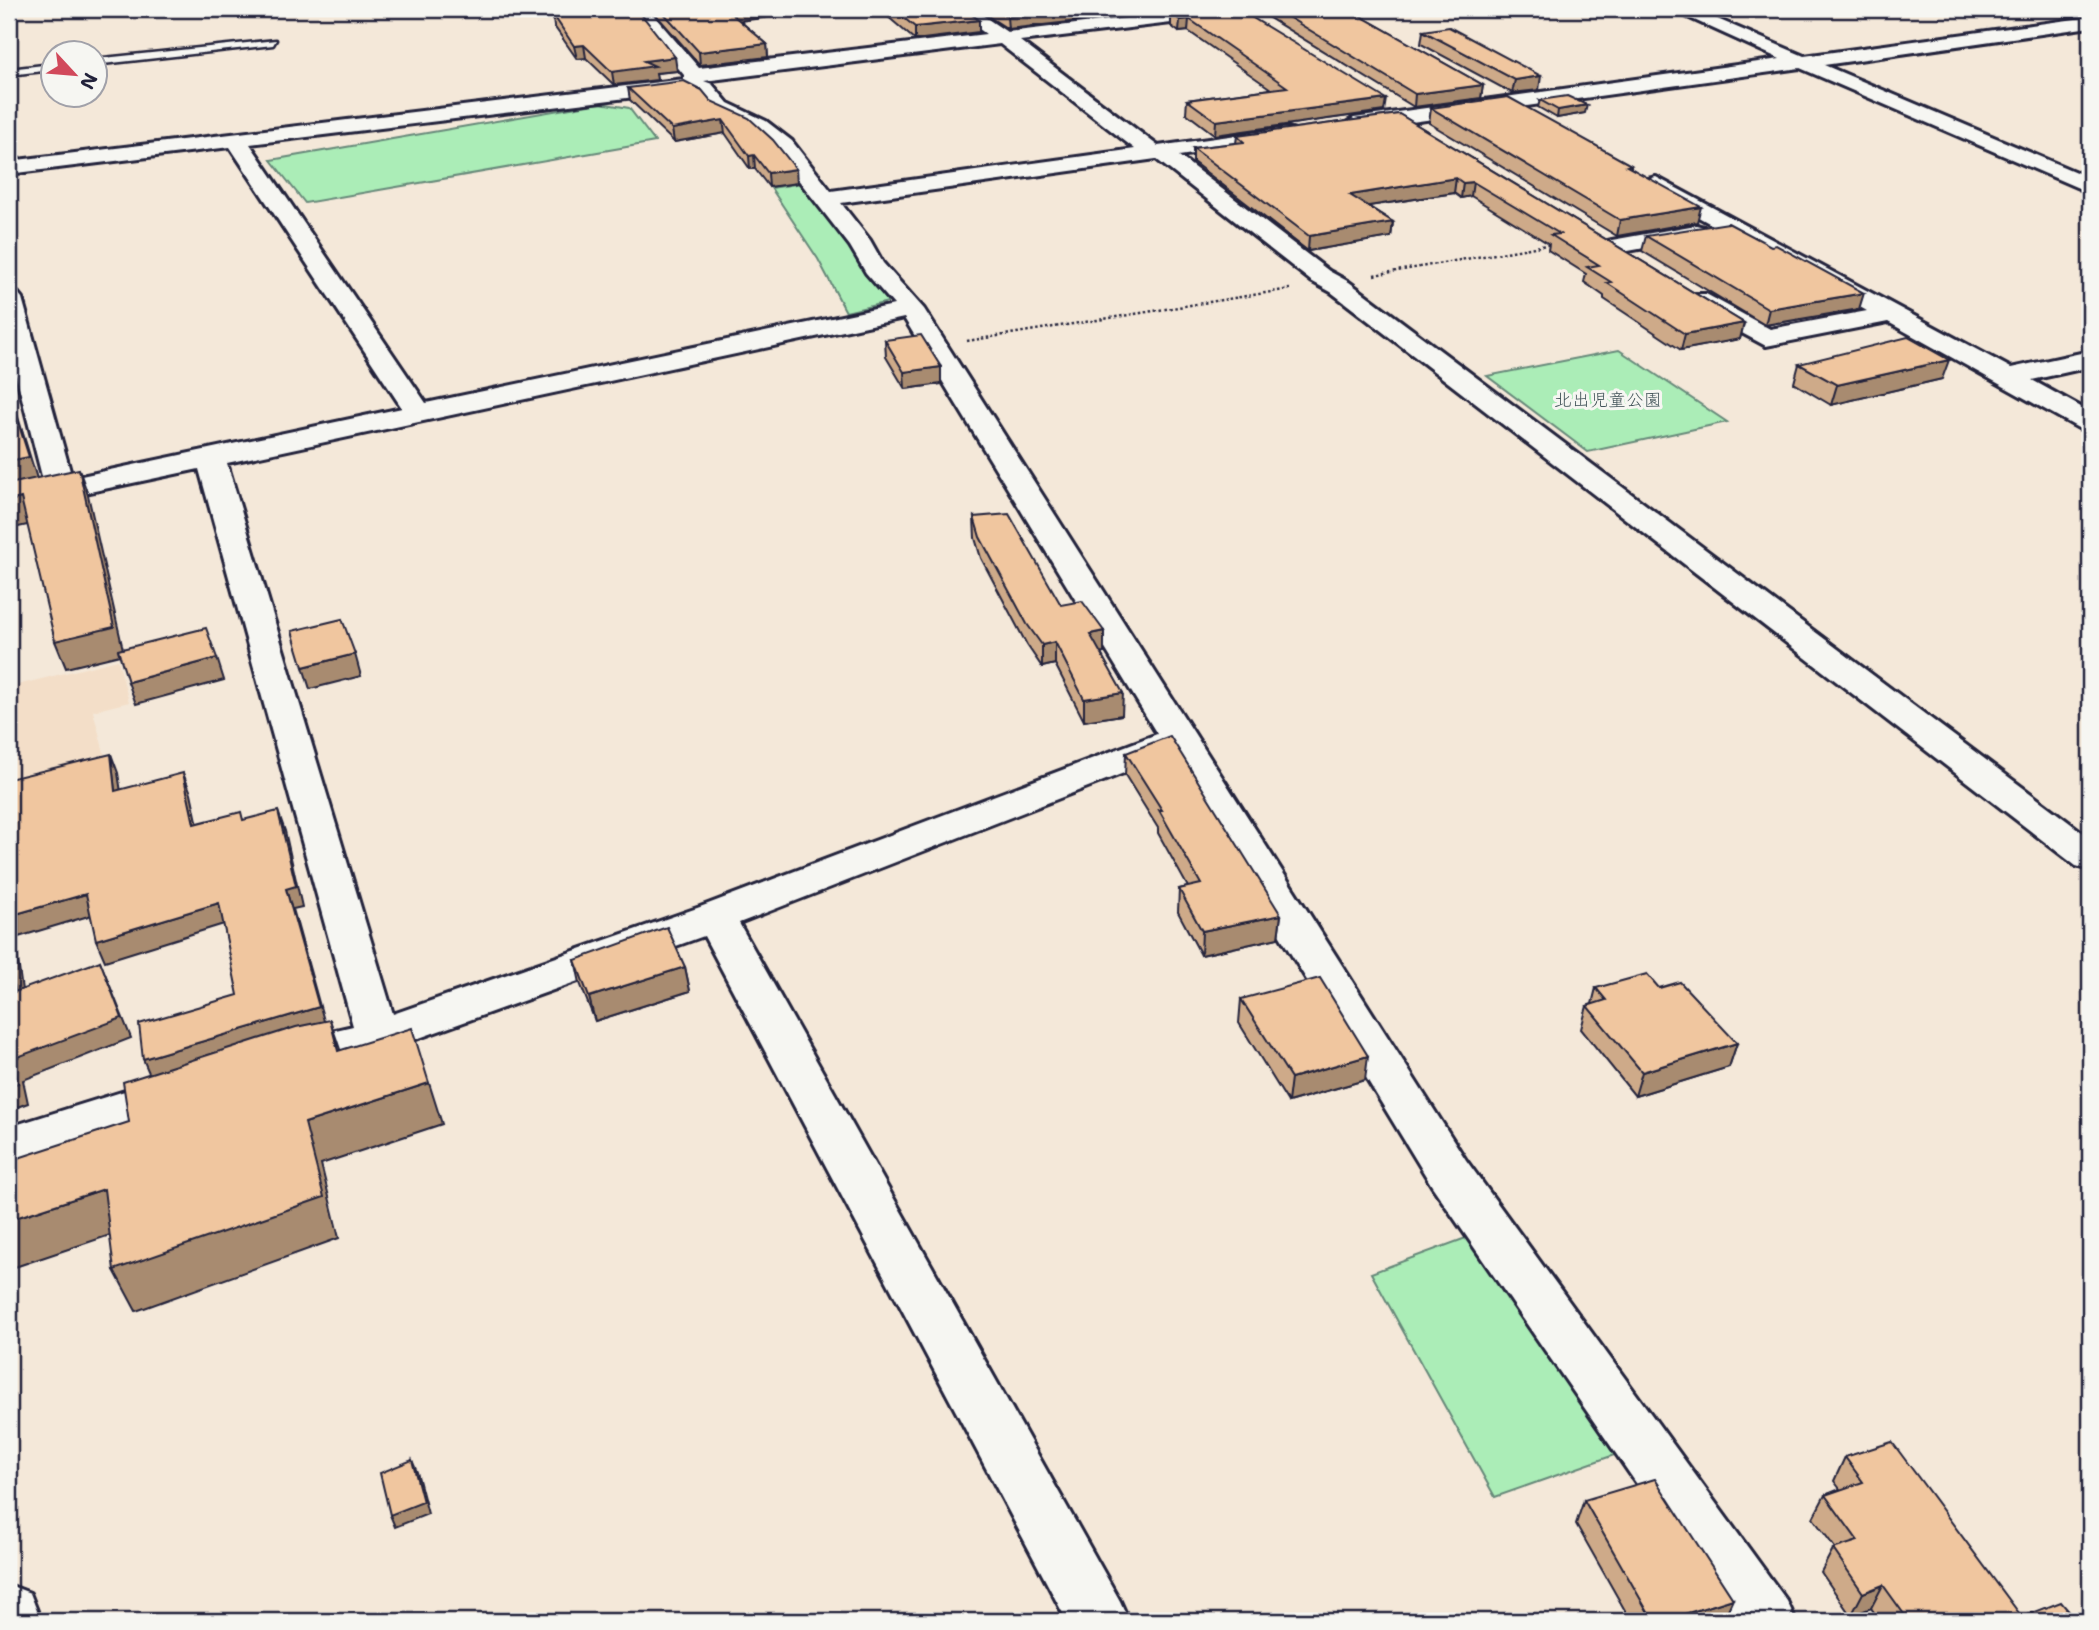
<svg xmlns="http://www.w3.org/2000/svg" width="2099" height="1630" viewBox="0 0 2099 1630" font-family="'Shantell Sans','Klee One',sans-serif">
	<rect width="100%" height="100%" fill="#f4e8d9"/>
	<filter id="ink" filterUnits="userSpaceOnUse"><feTurbulence type="fractalNoise" baseFrequency=".0143" numOctaves="2"/><feDisplacementMap in="SourceGraphic" scale="14" xChannelSelector="R" yChannelSelector="G"/><feConvolveMatrix kernelMatrix="1 2 1 2 8 2 1 2 1" color-interpolation-filters="sRGB"/></filter>
	<g filter="url(#ink)">
		<path fill="#f3dec8" d="M118,660L129,702L93,711L109,771L9,796V687Z"/>
		<g fill="#abedb7" stroke="#668879" stroke-width="2">
			<path d="M600,103L629,108L655,142L305,203L271,160Z"/>
			<path d="M802,183L888,302L846,312L818,259L771,188Z"/>
			<path d="M1619,350L1727,422L1588,452L1487,376Z"/>
			<path d="M1474,1235L1620,1453L1495,1497L1371,1273Z"/>
		</g>
		<g fill="none" stroke-linecap="round" stroke-linejoin="round">
			<defs>
				<g id="service">
					<path d="M276,40L273,45L94,65V59Z"/>
					<path d="M52,64V70L9,75V69Z"/>
				</g>
				<g id="minor">
					<path d="M630,9H648L699,68L986,34L952,9H973L1007,32L1203,9H1256L1247,14L1020,41L1158,146L1288,128L1295,130L1298,134L1288,140L1179,156L1329,271L1349,282L2090,838V870L2076,866L1331,292L1311,281L1156,159L841,203L870,240L883,263L924,309L1466,1160L1787,1601L1796,1621H1731L1432,1186L1170,755L739,923L1120,1601L1129,1621H1067L704,936L394,1047L287,1073L271,1069L265,1057L271,1045L353,1026L199,469L9,509V491L44,484L9,347V291L18,293L22,298L72,478L402,408L230,147L9,174V161L684,79V75ZM1000,44L1135,149L831,191L792,141L766,121L728,103L712,84L704,81ZM692,90L698,92L714,111L752,129L776,151L850,246L866,273L894,305L426,403L250,144ZM904,318L1157,734L700,907L393,1014L227,463Z"/>
					<path d="M1670,9H1694L1804,56L2090,17V27L1824,65L2090,178V193L1800,68L1354,130L1344,124L1354,118L1780,59Z"/>
					<path d="M1656,177L2011,368L2090,351V367L2032,380L2090,412V431L2080,429L1888,322L1766,346L1688,304L1684,299L1688,294H1706L1770,329L1867,311L1648,189L1645,184L1648,179Z"/>
					<path d="M1696,225L1704,227L1708,232L1704,237L1612,254L1604,252L1600,247L1604,242L1612,240Z"/>
					<path d="M176,1075L192,1080L199,1092L192,1104L9,1163V1127Z"/>
				</g>
				<path id="primary" d="M9,1585L30,1593L41,1621H9Z"/>
			</defs>
			<use href="#service" stroke="#22223b" stroke-width="5"/>
			<use href="#minor" stroke="#22223b" stroke-width="6"/>
			<use href="#primary" stroke="#22223b" stroke-width="6"/>
			<g stroke="#22223b" stroke-width="2.5" stroke-dasharray="2.5 2.5" stroke-linecap="butt">
				<path d="M1374,275L1552,244"/>
				<path d="M967,341L1290,289"/>
			</g>
			<use href="#service" fill="#f6f6f2" fill-rule="evenodd"/>
			<use href="#minor" fill="#f6f6f2" fill-rule="evenodd"/>
			<use href="#primary" fill="#f6f6f2" fill-rule="evenodd"/>
		</g>
		<g fill="#ceaa89" stroke="#22223b" stroke-width="2">
			<path d="M567,9H637L677,71L656,73L657,80L614,85L586,58L577,59L554,26L552,13L569,11Z"/>
			<path d="M651,9H784V15L740,21L767,44L768,57L700,65Z"/>
			<path d="M879,9H964L979,20V32L915,40Z"/>
			<path d="M977,9H1183L1008,29Z"/>
			<path d="M1220,9L1384,111L1215,135L1186,113L1187,100L1271,89L1188,31L1179,32L1171,26V14Z"/>
			<path d="M1257,9H1348L1483,85L1481,98L1414,107L1258,11Z"/>
			<path d="M1423,31L1539,90L1512,93L1421,44Z"/>
			<path d="M628,88L711,101L797,183L769,187L755,169H750L725,133L674,142L630,100Z"/>
			<path d="M1540,100L1585,113L1557,118L1538,107Z"/>
			<path d="M1431,108L1631,165V168L1697,222L1617,236L1429,123Z"/>
			<path d="M1399,114L1744,323L1740,339L1681,350L1604,299V296L1584,282L1586,274L1548,250L1549,244L1471,196L1461,198L1454,193L1368,206L1393,222L1391,237L1308,251L1193,162V148L1236,143L1237,136Z"/>
			<path d="M1646,236L1859,309L1765,325L1642,251Z"/>
			<path d="M885,340L941,384L905,389L886,357Z"/>
			<path d="M1799,364L1942,379L1831,405L1794,383Z"/>
			<path d="M974,517L1061,605L1104,653H1101L1122,715L1084,721L1055,664L1042,667L1027,645L981,558L975,538Z"/>
			<path d="M1126,753L1281,915L1278,938L1201,955L1178,912L1179,889L1188,887L1158,833V828L1125,775Z"/>
			<path d="M575,960L685,967L690,991L595,1021L580,983Z"/>
			<path d="M1596,988H1659L1737,1043L1729,1067L1635,1096L1581,1029L1587,1006L1592,1004Z"/>
			<path d="M1241,999L1365,1080L1288,1102L1239,1023Z"/>
			<path d="M1845,1457L2022,1617L2077,1621H1880L1871,1608L1851,1616L1821,1572L1833,1549L1835,1548L1813,1518L1825,1495L1840,1489L1834,1481Z"/>
			<path d="M1584,1500L1723,1621H1631L1576,1524Z"/>
		</g>
		<g fill="#a88b6f" stroke="#22223b" stroke-width="2">
			<path d="M735,9H784V15L728,22L727,10Z"/>
			<path d="M1076,9H1183L1008,29L1007,17Z"/>
			<path d="M1189,19L1188,31L1179,32L1180,20Z"/>
			<path d="M979,20V32L915,40V27Z"/>
			<path d="M767,44L768,57L700,65L699,52Z"/>
			<path d="M584,45L586,58L577,59L574,46Z"/>
			<path d="M675,57L677,71L656,73L657,80L614,85L612,72L644,61Z"/>
			<path d="M1541,76L1539,90L1512,93L1515,80Z"/>
			<path d="M1483,85L1481,98L1414,107L1415,94Z"/>
			<path d="M1386,99L1384,111L1215,135L1216,121Z"/>
			<path d="M1587,105L1585,113L1557,118L1558,110Z"/>
			<path d="M723,120L725,133L674,142L672,129Z"/>
			<path d="M754,155L755,169H750L749,156Z"/>
			<path d="M796,169L797,183L769,187L768,173Z"/>
			<path d="M1456,178L1454,193L1349,209L1350,195Z"/>
			<path d="M1473,182L1471,196L1461,198L1463,183Z"/>
			<path d="M1701,207L1697,222L1617,236L1620,220Z"/>
			<path d="M1393,222L1391,237L1308,251L1309,236Z"/>
			<path d="M1864,293L1859,309L1765,325L1769,309Z"/>
			<path d="M1744,323L1740,339L1681,350L1685,334Z"/>
			<path d="M1949,360L1942,379L1831,405L1837,385Z"/>
			<path d="M941,367V384L905,389L904,372Z"/>
			<path d="M9,394L18,417L38,482L9,489Z"/>
			<path d="M79,469L88,495L124,654L66,668L55,641Z"/>
			<path d="M21,498L32,524L9,529V501Z"/>
			<path d="M1104,631V653L1090,656V634Z"/>
			<path d="M1055,642V664L1042,667V645Z"/>
			<path d="M355,654L361,676L310,689L303,667Z"/>
			<path d="M217,658L224,680L136,704L128,682Z"/>
			<path d="M1123,693L1122,715L1084,721V699Z"/>
			<path d="M111,754L118,773L124,811L115,791Z"/>
			<path d="M183,773L191,793L202,844L194,824Z"/>
			<path d="M278,811L285,831L302,907L293,909L326,1028L152,1080L143,1059L319,1007L286,889Z"/>
			<path d="M86,894L95,914L15,938L25,1013L15,992L9,943V916Z"/>
			<path d="M219,903L227,923L105,961L96,940Z"/>
			<path d="M1281,915L1278,938L1201,955L1202,931Z"/>
			<path d="M100,961L131,1038L23,1080L28,1103L9,1110V1086L12,1059Z"/>
			<path d="M685,967L690,991L595,1021L589,997Z"/>
			<path d="M330,1020L344,1061L338,1051Z"/>
			<path d="M1737,1043L1729,1067L1635,1096L1642,1072Z"/>
			<path d="M1368,1056L1365,1080L1288,1102L1291,1078Z"/>
			<path d="M429,1083L442,1124L321,1164L339,1238L136,1311L114,1270L305,1123Z"/>
			<path d="M104,1189L125,1230L9,1269V1220Z"/>
			<path d="M412,1460L417,1472L428,1514L395,1527L390,1515Z"/>
			<path d="M1883,1585L1871,1608L1851,1616L1863,1593Z"/>
			<path d="M1733,1599L1723,1621H1662Z"/>
		</g>
		<g fill="#f0c69f" stroke="#22223b" stroke-width="2">
			<path d="M576,9H637L675,57L644,61L655,66L612,72L584,45L574,46L552,13L578,10Z"/>
			<path d="M660,9H735L727,10L767,44L699,52Z"/>
			<path d="M893,9H964L979,20L915,27Z"/>
			<path d="M996,9H1076L1007,17Z"/>
			<path d="M1220,9H1238L1386,99L1216,121L1187,100L1287,87L1189,19L1180,20L1171,14Z"/>
			<path d="M1275,9H1348L1483,85L1415,94Z"/>
			<path d="M1449,27L1541,76L1515,80L1423,31Z"/>
			<path d="M684,81L702,90L711,101L749,118L773,140L796,169L768,173L754,155L749,156L723,120L672,129L628,88Z"/>
			<path d="M1567,96L1587,105L1558,110L1540,100Z"/>
			<path d="M1508,97L1631,165L1627,166L1701,207L1620,220L1431,108Z"/>
			<path d="M1399,114L1744,323L1685,334L1607,283L1611,282L1587,267L1599,265L1551,235L1560,234L1473,182L1463,183L1456,178L1350,195L1393,222L1309,236L1193,148L1244,142L1237,136Z"/>
			<path d="M1728,223L1771,246L1776,245L1864,293L1769,309L1646,236Z"/>
			<path d="M921,335L941,367L904,372L885,340Z"/>
			<path d="M1908,337L1949,360L1837,385L1799,364Z"/>
			<path d="M9,394L29,457L9,461Z"/>
			<path d="M79,469L114,627L55,641L21,498L9,501V484Z"/>
			<path d="M1009,514L1061,605L1082,601L1104,631L1090,634L1123,693L1084,699L1055,642L1042,645L1027,624L980,537L974,517Z"/>
			<path d="M342,619L355,654L303,667L292,631Z"/>
			<path d="M206,628L217,658L128,682L118,650Z"/>
			<path d="M1170,736L1281,915L1202,931L1179,889L1201,884L1159,810H1162L1126,753Z"/>
			<path d="M111,754L115,791L183,773L194,824L241,812L243,820L278,811L296,886L286,889L319,1007L143,1059L139,1024L238,995L219,903L96,940L86,894L9,916V779Z"/>
			<path d="M667,927L685,967L589,997L575,960Z"/>
			<path d="M9,943L15,992L100,961L122,1018L12,1059L18,1083L9,1086Z"/>
			<path d="M1647,974L1659,988L1680,982L1737,1043L1642,1072L1587,1006L1606,1000L1596,988Z"/>
			<path d="M1320,978L1368,1056L1291,1078L1241,999Z"/>
			<path d="M330,1020L338,1051L412,1028L429,1083L305,1123L324,1197L114,1270L104,1189L9,1220V1161L129,1122L123,1082L296,1027Z"/>
			<path d="M1892,1442L2022,1617L2061,1602L2077,1621H1909L1883,1585L1863,1593L1833,1549L1858,1541L1825,1495L1863,1482L1845,1457Z"/>
			<path d="M412,1460L423,1502L390,1515L380,1473Z"/>
			<path d="M1655,1479L1733,1599L1662,1621H1653L1584,1500Z"/>
		</g>
	</g>
	<g text-anchor="middle" stroke-width="6" stroke-linejoin="round" paint-order="stroke">
		<g font-size="18" fill="#44555a" stroke="#f6f6f2">
			<text x="1608" y="406">北出児童公園</text>
		</g>
	</g>
	<rect width="2099" height="1630" fill="none" stroke="#f6f6f2" stroke-width="35"/>
	<rect x="18" y="18" width="2064" height="1595" fill="none" stroke="#22223b" stroke-width="2.5" filter="url(#ink)"/>
	<g transform="translate(74 74) rotate(116)"><circle r="33" fill="#f6f6f2" stroke="#a1a1a9" stroke-width="2"/>
	<path d="M0-5L12 26L0 18L-12 26Z" fill="#d1495b"/>
	<text y="-10" font-size="19" font-weight="bold" text-anchor="middle" fill="#22223b">N</text>
	</g>
</svg>
